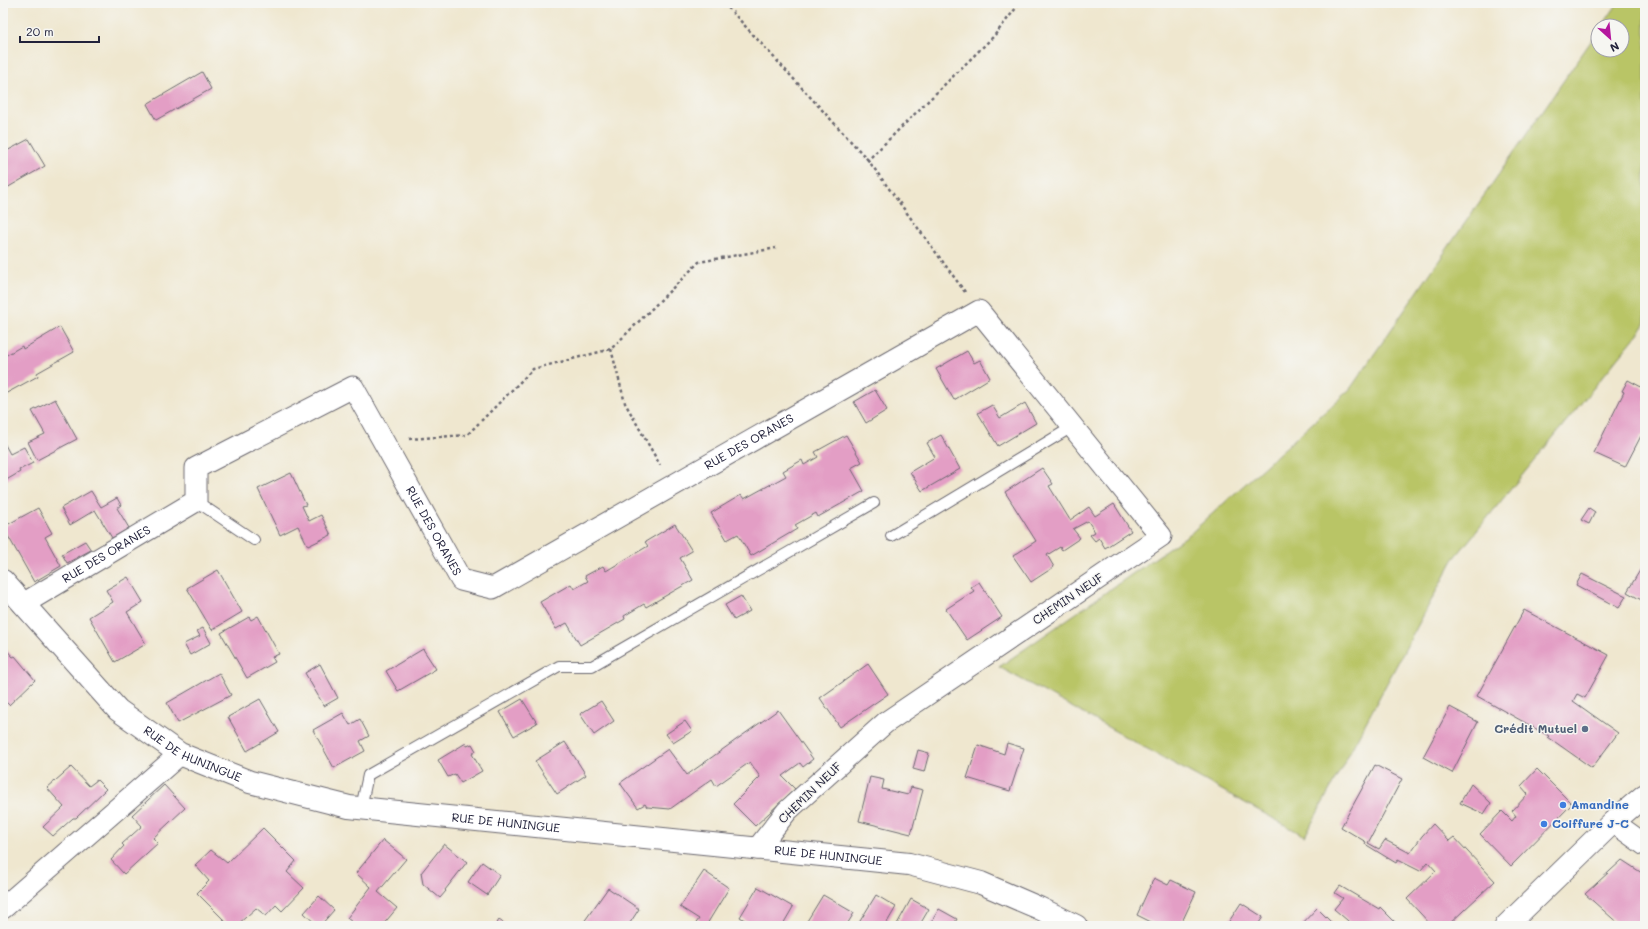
<svg xmlns="http://www.w3.org/2000/svg" width="1648" height="929" viewBox="0 0 1648 929" font-family="Mali,sans-serif">
	<rect width="100%" height="100%" fill="#f6f6f2"/>
	<filter id="ink" filterUnits="userSpaceOnUse"><feTurbulence type="fractalNoise" baseFrequency=".025" numOctaves="2"/><feDisplacementMap in="SourceGraphic" scale="8" xChannelSelector="R" yChannelSelector="G"/><feConvolveMatrix kernelMatrix="1 2 1 2 8 2 1 2 1" color-interpolation-filters="sRGB"/></filter>
	<filter id="wash" filterUnits="userSpaceOnUse"><feTurbulence type="fractalNoise" baseFrequency=".012" numOctaves="4" result="noise"/><feDisplacementMap in="SourceGraphic" scale="16" xChannelSelector="R" yChannelSelector="G"/><feGaussianBlur stdDeviation="0.9" result="paint"/><feColorMatrix in="noise" values="0 0 0 0 0 0 0 0 0 0 0 0 0 0 0 0 0 1.4 0 .05"/><feComposite in="paint" operator="in"/></filter>
	<g filter="url(#wash)">
		<rect width="100%" height="100%" fill="#efe7cf"/>
		<path fill="#b9c566" stroke="#6e7450" d="M1618,3H1645V325L1453,560L1305,836L999,667L1191,533L1350,389L1598,31V50H1622V26H1602Z"/>
		<g id="blocks">
			<g fill="#e39ec5">
				<path d="M202,72L211,89L156,120L147,104Z"/>
				<path d="M29,139L45,166L5,189L3,185V153Z"/>
				<path d="M60,327L74,352L37,373L38,376L3,395V357L22,346L23,349Z"/>
				<path d="M967,351L974,363L980,360L990,378L954,400L936,369Z"/>
				<path d="M1628,380L1645,389V435L1641,436L1625,467L1594,453L1624,392L1622,391Z"/>
				<path d="M875,390L887,410L866,423L854,402Z"/>
				<path d="M55,399L77,439L37,460L28,442L45,434L32,411Z"/>
				<path d="M1025,403L1036,423L998,446L978,413L992,405L1000,418Z"/>
				<path d="M846,435L862,462L851,468L864,491L818,517L816,513L795,525L797,529L751,556L738,534L727,540L711,513L741,495L744,499L786,476L783,471L802,460L804,465L818,457L815,452Z"/>
				<path d="M941,435L960,469L922,491L910,472L935,457L927,443Z"/>
				<path d="M3,441L10,454L24,447L33,463L19,470L20,472L3,482Z"/>
				<path d="M1042,468L1053,484L1049,486L1070,520L1089,507L1095,516L1114,504L1131,531L1105,548L1099,538L1095,541L1090,535L1095,532L1088,521L1073,529L1080,538L1062,550L1060,547L1047,555L1054,567L1031,582L1013,556L1036,541L1005,492Z"/>
				<path d="M291,473L306,505L302,506L309,521L321,515L331,535L308,546L298,526L280,535L258,489Z"/>
				<path d="M91,491L101,507L117,498L121,505L117,508L129,528L112,538L95,510L70,525L61,508Z"/>
				<path d="M38,508L52,533L45,537L61,566L34,582L3,527Z"/>
				<path d="M1589,508L1595,512L1589,524L1581,520Z"/>
				<path d="M675,524L692,551L680,558L693,580L646,607L644,604L624,616L625,619L580,645L567,623L556,629L540,602L571,584L574,589L588,581L585,576L603,566L606,571L648,546L645,542Z"/>
				<path d="M85,541L91,550L67,563L62,554Z"/>
				<path d="M1645,562V602L1627,592Z"/>
				<path d="M218,570L242,612L212,630L187,588Z"/>
				<path d="M1582,574L1626,596L1619,608L1576,585Z"/>
				<path d="M128,577L143,602L127,612L146,644L115,662L89,617L113,602L106,590Z"/>
				<path d="M979,582L1002,617L967,640L946,609L974,591L971,587Z"/>
				<path d="M741,596L750,611L734,620L725,605Z"/>
				<path d="M1524,610L1609,655L1585,698L1577,694L1573,701L1618,733L1592,768L1548,737L1549,736L1477,696Z"/>
				<path d="M258,616L279,654L272,657L275,662L247,678L221,633L249,617L251,620Z"/>
				<path d="M203,628L211,643L190,655L184,644L200,636L197,631Z"/>
				<path d="M3,646L13,657L15,656L35,680L9,705L3,699Z"/>
				<path d="M423,649L436,669L398,691L386,671Z"/>
				<path d="M320,664L338,698L324,706L305,673Z"/>
				<path d="M868,664L888,694L840,727L820,698Z"/>
				<path d="M219,673L231,695L178,723L167,703Z"/>
				<path d="M260,699L279,732L247,751L228,717Z"/>
				<path d="M522,699L537,723L514,736L500,712Z"/>
				<path d="M601,701L614,721L594,735L580,714Z"/>
				<path d="M1450,707L1478,722L1452,773L1423,757Z"/>
				<path d="M778,710L813,759L803,767L800,763L782,776L795,789L755,826L733,804L760,777L750,762L716,786L712,779L670,809L647,807L645,804L638,808L620,783L668,749L687,775Z"/>
				<path d="M343,713L350,725L360,719L369,736L360,741L365,751L334,768L313,730Z"/>
				<path d="M685,721L692,731L673,743L666,734Z"/>
				<path d="M565,742L586,775L557,794L535,761Z"/>
				<path d="M466,743L467,746L472,744L476,751L472,754L482,771L461,783L455,774L448,777L438,760Z"/>
				<path d="M1007,743L1024,748L1010,791L967,778L978,745L1004,754Z"/>
				<path d="M918,750L929,753L924,772L913,769Z"/>
				<path d="M1375,765L1402,779L1368,843L1379,849L1385,840L1410,853L1422,836L1433,824L1449,841L1454,837L1495,881L1447,926H1432L1407,899L1436,871L1428,862L1420,871L1398,860L1396,863L1365,844L1366,842L1341,827Z"/>
				<path d="M71,767L89,786L97,780L106,789L76,818H73L53,836L43,827L64,807L47,788Z"/>
				<path d="M1537,769L1572,804L1511,866L1480,834L1502,811L1512,821L1516,816L1512,811L1528,794L1521,786Z"/>
				<path d="M870,777L884,780L882,789L908,795L911,787L923,790L911,834L859,821Z"/>
				<path d="M1471,784L1491,803L1484,814L1460,803Z"/>
				<path d="M164,785L185,808L153,838L158,843L124,874L111,860L124,846L122,844L142,826L132,815Z"/>
				<path d="M263,828L296,861L287,872L304,888L282,911L276,905L266,916L256,908L236,926H230L197,893L209,881L195,865L211,850L227,863Z"/>
				<path d="M383,840L406,859L378,892L397,908L382,926H357L347,918L371,887L356,873Z"/>
				<path d="M444,844L467,862L445,890L446,891L440,898L423,884L421,873Z"/>
				<path d="M1622,860L1645,875V926H1621L1585,894Z"/>
				<path d="M482,862L500,875L487,895L468,882Z"/>
				<path d="M704,871L729,888L707,924L710,926H694L699,919L680,907Z"/>
				<path d="M1154,878L1168,885L1171,880L1196,892L1180,926H1159L1137,915Z"/>
				<path d="M1340,886L1379,909L1380,907L1398,925L1397,926H1354L1334,909L1343,898L1335,893Z"/>
				<path d="M758,887L793,907L782,926H751L752,925L740,917Z"/>
				<path d="M608,888L639,909L628,926H581Z"/>
				<path d="M823,895L854,913L846,926H804Z"/>
				<path d="M876,895L896,907L885,926H857Z"/>
				<path d="M319,896L334,910L320,926H318L304,913Z"/>
				<path d="M911,899L929,909L919,926H896Z"/>
				<path d="M1241,903L1263,917L1257,926H1226Z"/>
				<path d="M1317,908L1335,926H1300Z"/>
				<path d="M939,909L957,919L953,926H929Z"/>
				<path d="M499,920L508,926H495Z"/>
				<path d="M979,921L988,926H976Z"/>
			</g>
		</g>
	</g>
	<g filter="url(#ink)">
		<use href="#blocks" fill-opacity="0" stroke="#6a676f" stroke-width="1"/>
		<g fill="none" stroke-linecap="round" stroke-linejoin="round">
			<defs>
				<g id="lane">
					<path d="M196,501L254,540"/>
					<path d="M891,536L1072,427"/>
					<path d="M361,808L368,775L559,666H592L874,503"/>
				</g>
				<g id="street">
					<path id="s1" d="M23,604L196,501V468L353,387L461,580L493,588L979,311L1161,536L885,723L787,811L757,849"/>
					<path d="M1613,822L1645,845"/>
					<path d="M3,908L180,754"/>
				</g>
				<g id="secondary">
					<path id="s2" d="M3,581L118,710L180,754L250,782L349,807L909,864L981,883L1039,908L1076,926"/>
					<path d="M1506,926L1613,822L1645,795"/>
				</g>
			</defs>
			<use href="#lane" stroke="#6a676f" stroke-width="12"/>
			<use href="#street" stroke="#6a676f" stroke-width="23"/>
			<use href="#secondary" stroke="#6a676f" stroke-width="24"/>
			<g stroke="#6a676f" stroke-width="2.5" stroke-dasharray="3 3" stroke-linecap="butt">
				<path d="M724,3L868,160"/>
				<path d="M965,292L868,160L994,36L1020,3"/>
				<path d="M611,349L625,403L660,465"/>
				<path d="M409,439L467,435L533,369L611,349L699,262L776,248"/>
			</g>
			<use href="#lane" stroke="#fff" stroke-width="10"/>
			<use href="#street" stroke="#fff" stroke-width="21"/>
			<use href="#secondary" stroke="#fff" stroke-width="22"/>
		</g>
	</g>
	<circle fill="#5c6f8a" stroke="#f6f6f2" stroke-width="1.5" cx="1585" cy="729" r="4"/>
	<g fill="#3f7fe0" stroke="#f6f6f2" stroke-width="1.5">
		<circle cx="1563" cy="805" r="4"/>
		<circle cx="1544" cy="824" r="4"/>
	</g>
	<g text-anchor="middle" stroke-width="3" stroke-linejoin="round" paint-order="stroke">
		<g font-size="12" fill="#22223b" stroke="#f6f6f2">
			<text dy="4" stroke="none"><textPath href="#s1" startOffset="960">RUE DES ORANES</textPath></text>
			<text dy="4" stroke="none"><textPath href="#s1" startOffset="576">RUE DES ORANES</textPath></text>
			<text dy="4" stroke="none"><textPath href="#s1" startOffset="97">RUE DES ORANES</textPath></text>
			<text transform="translate(1068 599) rotate(-34)" y="4">CHEMIN NEUF</text>
			<text dy="4" stroke="none"><textPath href="#s2" startOffset="260">RUE DE HUNINGUE</textPath></text>
			<text transform="translate(810 793) rotate(-44)" y="4">CHEMIN NEUF</text>
			<text dy="4" stroke="none"><textPath href="#s2" startOffset="584">RUE DE HUNINGUE</textPath></text>
			<text dy="4" stroke="none"><textPath href="#s2" startOffset="908">RUE DE HUNINGUE</textPath></text>
		</g>
		<g font-size="12" font-weight="bold" fill="#4e5e75" stroke="#f6f6f2" text-anchor="end">
			<text x="1577" y="733">Crédit Mutuel</text>
		</g>
		<g font-size="12" font-weight="bold" fill="#366cbe" stroke="#f6f6f2" text-anchor="start">
			<text x="1571" y="809">Amandine</text>
			<text x="1552" y="828">Coiffure J-C</text>
		</g>
	</g>
	<rect width="1648" height="929" fill="none" stroke="#f6f6f2" stroke-width="16"/>
	<g transform="translate(1610 38) rotate(153)"><circle r="19" fill="#f6f6f2" stroke="#a1a1a9"/>
	<path d="M0-3L7 15L0 10L-7 15Z" fill="#b5179e"/>
	<text y="-6" font-size="11" font-weight="bold" text-anchor="middle" fill="#22223b">N</text>
	</g>
	<path d="M20 36v6h79v-6" fill="none" stroke="#22223b" stroke-width="2"/>
	<text x="26" y="36" font-size="12" fill="#22223b" stroke="#f6f6f2" stroke-width="3" paint-order="stroke">20 m</text>
</svg>
